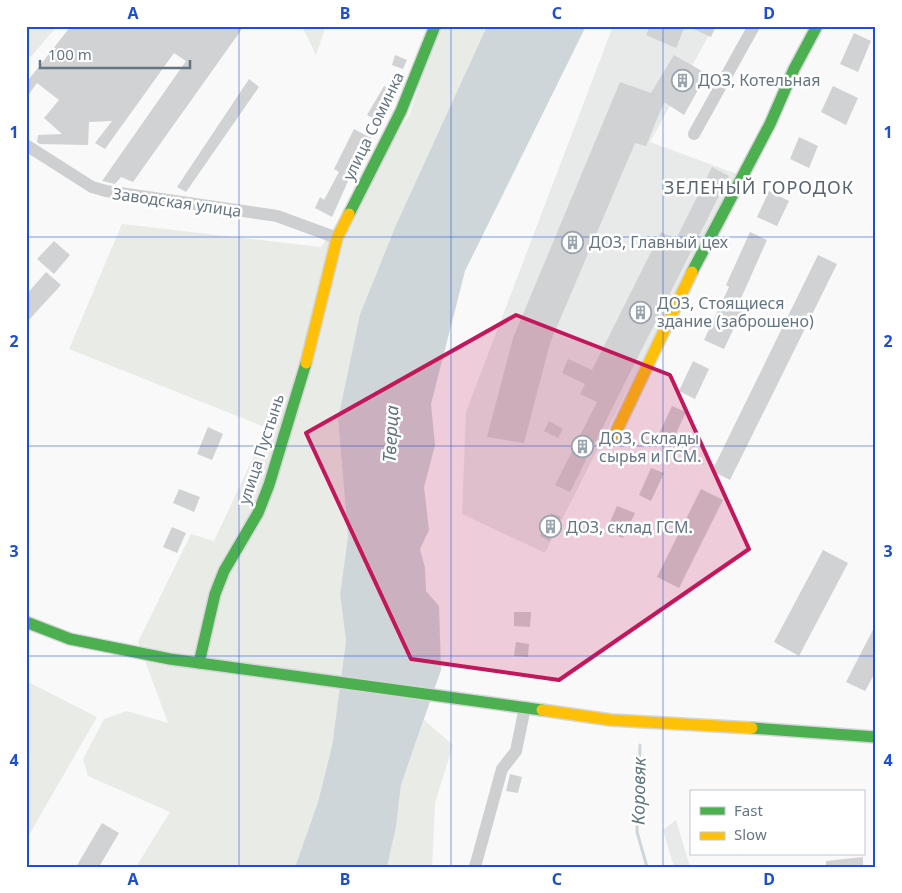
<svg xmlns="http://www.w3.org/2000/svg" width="902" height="893" viewBox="0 0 902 893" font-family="'Noto Sans',sans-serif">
	<rect width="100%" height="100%" fill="#f9f9f9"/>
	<g fill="#e8e9e9">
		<path d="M26,26H57L31,57L26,53Z"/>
		<path d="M613,26H714L650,142L737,174L545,553L462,514L466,412Z"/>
		<path d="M676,820L690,867H674L663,830Z"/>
	</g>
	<g fill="#e8ebe6">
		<path d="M302,26H326L316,55Z"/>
		<path d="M437,26H487L396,225L360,314L338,419L348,536L340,594L346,641L332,746L318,802L295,867H136L170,812L88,776L83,759L104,719L127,711L168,723L138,642L191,534L214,541L267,428L69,349L122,224L321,247L410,114Z"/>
		<path d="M26,681L97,717L26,840Z"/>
		<path d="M424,720L453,745L435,803L432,867H387L396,827L401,785Z"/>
	</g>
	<path fill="#ced6d9" d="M487,26H586L465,271L431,404L435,445L424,487L429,530L420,549L425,568L426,591L439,606L441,670L401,785L396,827L387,867H295L318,802L332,746L346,641L340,594L348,536L338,419L360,314L396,225Z"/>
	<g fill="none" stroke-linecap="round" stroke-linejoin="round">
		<path stroke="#ced6d9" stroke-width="3" d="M640,745L637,832L647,867"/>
	</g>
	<g fill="#d0d2d3">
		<path d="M71,26H244L133,182L121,177L115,184L102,181L186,61L174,53L105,149L95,143L112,121L89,122L88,145L40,144L37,142L38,135L62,134L44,118L59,100L37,83L26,98V83Z"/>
		<path d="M650,26H685L676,48L646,35Z"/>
		<path d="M687,26H716L711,37Z"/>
		<path d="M854,33L871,41L858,72L840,64Z"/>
		<path d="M395,55L407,60L403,69L392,65Z"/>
		<path d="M674,55L707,74L684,115L664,102L646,146L635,143L550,343L524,443L487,437L513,338L620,82L651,93Z"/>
		<path d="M249,79L259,87L186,192L177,187Z"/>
		<path d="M384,86L394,91L381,122L367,115Z"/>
		<path d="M833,86L858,98L846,125L821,112Z"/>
		<path d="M354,129L371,138L353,170L332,217L315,208L320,197L324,200L339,172L334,169Z"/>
		<path d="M799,137L818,146L809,168L790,159Z"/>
		<path d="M712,167L729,176L570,492L555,485L597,402L580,394L585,384L562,373L568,359L592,370L661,232L676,239Z"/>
		<path d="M769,191L789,201L777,226L757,217Z"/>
		<path d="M750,232L767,240L738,305L744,307L724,349L704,340L729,287L726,285Z"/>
		<path d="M54,241L70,255L54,274L37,259Z"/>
		<path d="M818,255L837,264L730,480L712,471Z"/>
		<path d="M46,272L61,285L26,323V295Z"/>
		<path d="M693,361L709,369L695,399L679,391Z"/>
		<path d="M672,406L686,412L671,444L657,438Z"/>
		<path d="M549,421L563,429L558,438L544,431Z"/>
		<path d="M208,427L223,434L212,460L197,454Z"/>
		<path d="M651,468L664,473L651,501L639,495Z"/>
		<path d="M179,489L200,497L194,512L173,503Z"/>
		<path d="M701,489L723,500L679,588L657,577Z"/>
		<path d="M617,506L635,513L623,538L606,531Z"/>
		<path d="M551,513L561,517L549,541L540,536Z"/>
		<path d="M172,527L186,533L177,553L163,547Z"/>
		<path d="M823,550L848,563L799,656L774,642Z"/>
		<path d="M514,612H531L530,627L514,626Z"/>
		<path d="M876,624V671L865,691L846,682Z"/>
		<path d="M516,642L529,644L528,657L514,656Z"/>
		<path d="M510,774L522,777L518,793L506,791Z"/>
		<path d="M102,823L119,833L99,867H76Z"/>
		<path d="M863,857V867H826V861Z"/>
	</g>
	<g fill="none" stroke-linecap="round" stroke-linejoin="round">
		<defs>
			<g id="fast">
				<path d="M349,214L401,111L435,26"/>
				<path d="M692,272L770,124L794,69L817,26"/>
				<path d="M26,622L70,639L170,659L542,710"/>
				<path d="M199,663L215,594L224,571L258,513L269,485L306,363"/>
				<path d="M752,728L876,737"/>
			</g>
			<g id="slow">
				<path d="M306,363L337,238L349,214"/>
				<path d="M615,434L692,272"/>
				<path d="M542,710L611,720L752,728"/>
			</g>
		</defs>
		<use href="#fast" stroke="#d5d6d7" stroke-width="14"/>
		<use href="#slow" stroke="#d5d6d7" stroke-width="14"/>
		<g stroke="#cecfd0" stroke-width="12">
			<path d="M694,134L754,26"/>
			<path d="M26,145L92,187L106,191L277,216L337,238"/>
			<path d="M475,867L502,769L516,751L525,707"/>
		</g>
		<use href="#fast" stroke="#4caf50" stroke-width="11"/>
		<use href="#slow" stroke="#ffc107" stroke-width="11"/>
	</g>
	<path fill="#c2185b" fill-opacity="0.2" stroke="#c2185b" stroke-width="4" stroke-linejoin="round" d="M516,315L670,375L749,549L559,680L411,659L306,433Z"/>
	<path fill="none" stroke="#1d4ed8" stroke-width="1" stroke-opacity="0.55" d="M239,26V867M451,26V867M663,26V867M26,237H876M26,446H876M26,656H876"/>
	<defs>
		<symbol id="building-ring" viewBox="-11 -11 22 22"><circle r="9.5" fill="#fff" stroke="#99a4ac" stroke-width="1.5"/><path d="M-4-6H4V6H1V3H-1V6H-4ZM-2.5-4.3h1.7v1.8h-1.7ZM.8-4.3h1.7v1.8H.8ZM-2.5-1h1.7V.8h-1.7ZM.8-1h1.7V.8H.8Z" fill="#99a4ac"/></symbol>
	</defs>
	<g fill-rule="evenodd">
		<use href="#building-ring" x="670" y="68" width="25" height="25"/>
		<use href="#building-ring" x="560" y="230" width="25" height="25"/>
		<use href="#building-ring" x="628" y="300" width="25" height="25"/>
		<use href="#building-ring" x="570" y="434" width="25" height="25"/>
		<use href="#building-ring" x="538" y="514" width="25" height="25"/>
	</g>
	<g text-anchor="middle" stroke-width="5" stroke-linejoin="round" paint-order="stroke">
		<g font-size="16" fill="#657683" stroke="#fff" text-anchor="start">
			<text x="698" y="86">ДОЗ, Котельная</text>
			<text x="589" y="248">ДОЗ, Главный цех</text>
			<text x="657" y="309">ДОЗ, Стоящиеся<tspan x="657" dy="18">здание (заброшено)</tspan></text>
			<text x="599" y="444">ДОЗ, Склады<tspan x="599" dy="18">сырья и ГСМ.</tspan></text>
			<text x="566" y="533">ДОЗ, склад ГСМ.</text>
		</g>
		<g font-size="16" fill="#657683" stroke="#fff">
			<text transform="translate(373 126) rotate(-64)" y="6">улица Соминка</text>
			<text transform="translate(177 202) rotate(8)" y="6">Заводская улица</text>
			<text transform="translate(261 449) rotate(-72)" y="6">улица Пустынь</text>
		</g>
		<g font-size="18" letter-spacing="1" fill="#57646e" stroke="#fff">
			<text x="759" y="194">ЗЕЛЕНЫЙ ГОРОДОК</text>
		</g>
		<g font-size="18" font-style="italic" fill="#60757c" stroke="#fff">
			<text transform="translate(391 434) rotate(-87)" y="6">Тверца</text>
			<text transform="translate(639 791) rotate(-89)" y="6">Коровяк</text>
		</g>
	</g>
	<rect width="902" height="893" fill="none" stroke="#ffffff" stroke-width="55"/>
	<rect x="690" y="790" width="175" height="65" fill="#ffffff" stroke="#c1c8cd"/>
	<rect x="700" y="807" width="25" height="8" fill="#4caf50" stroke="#c1c8cd"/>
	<text x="734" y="816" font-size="15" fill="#657683">Fast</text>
	<rect x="700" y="832" width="25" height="8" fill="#ffc107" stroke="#c1c8cd"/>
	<text x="734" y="840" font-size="15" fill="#657683">Slow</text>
	<path d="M40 60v8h150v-8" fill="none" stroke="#657683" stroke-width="2.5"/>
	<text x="48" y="60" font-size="15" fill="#657683" stroke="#ffffff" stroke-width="4" paint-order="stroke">100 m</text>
	<rect x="28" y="28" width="846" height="838" fill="none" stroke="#1d4ed8" stroke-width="2"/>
	<g font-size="16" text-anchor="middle" font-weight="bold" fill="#1d4ed8">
		<text x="133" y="19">A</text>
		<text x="345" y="19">B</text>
		<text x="557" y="19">C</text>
		<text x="769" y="19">D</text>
		<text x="14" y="138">1</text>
		<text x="888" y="138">1</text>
		<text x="14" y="347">2</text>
		<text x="888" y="347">2</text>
		<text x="14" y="557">3</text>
		<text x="888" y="557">3</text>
		<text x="14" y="766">4</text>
		<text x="888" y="766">4</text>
		<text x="133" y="885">A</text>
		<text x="345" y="885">B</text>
		<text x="557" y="885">C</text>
		<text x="769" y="885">D</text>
	</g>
</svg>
